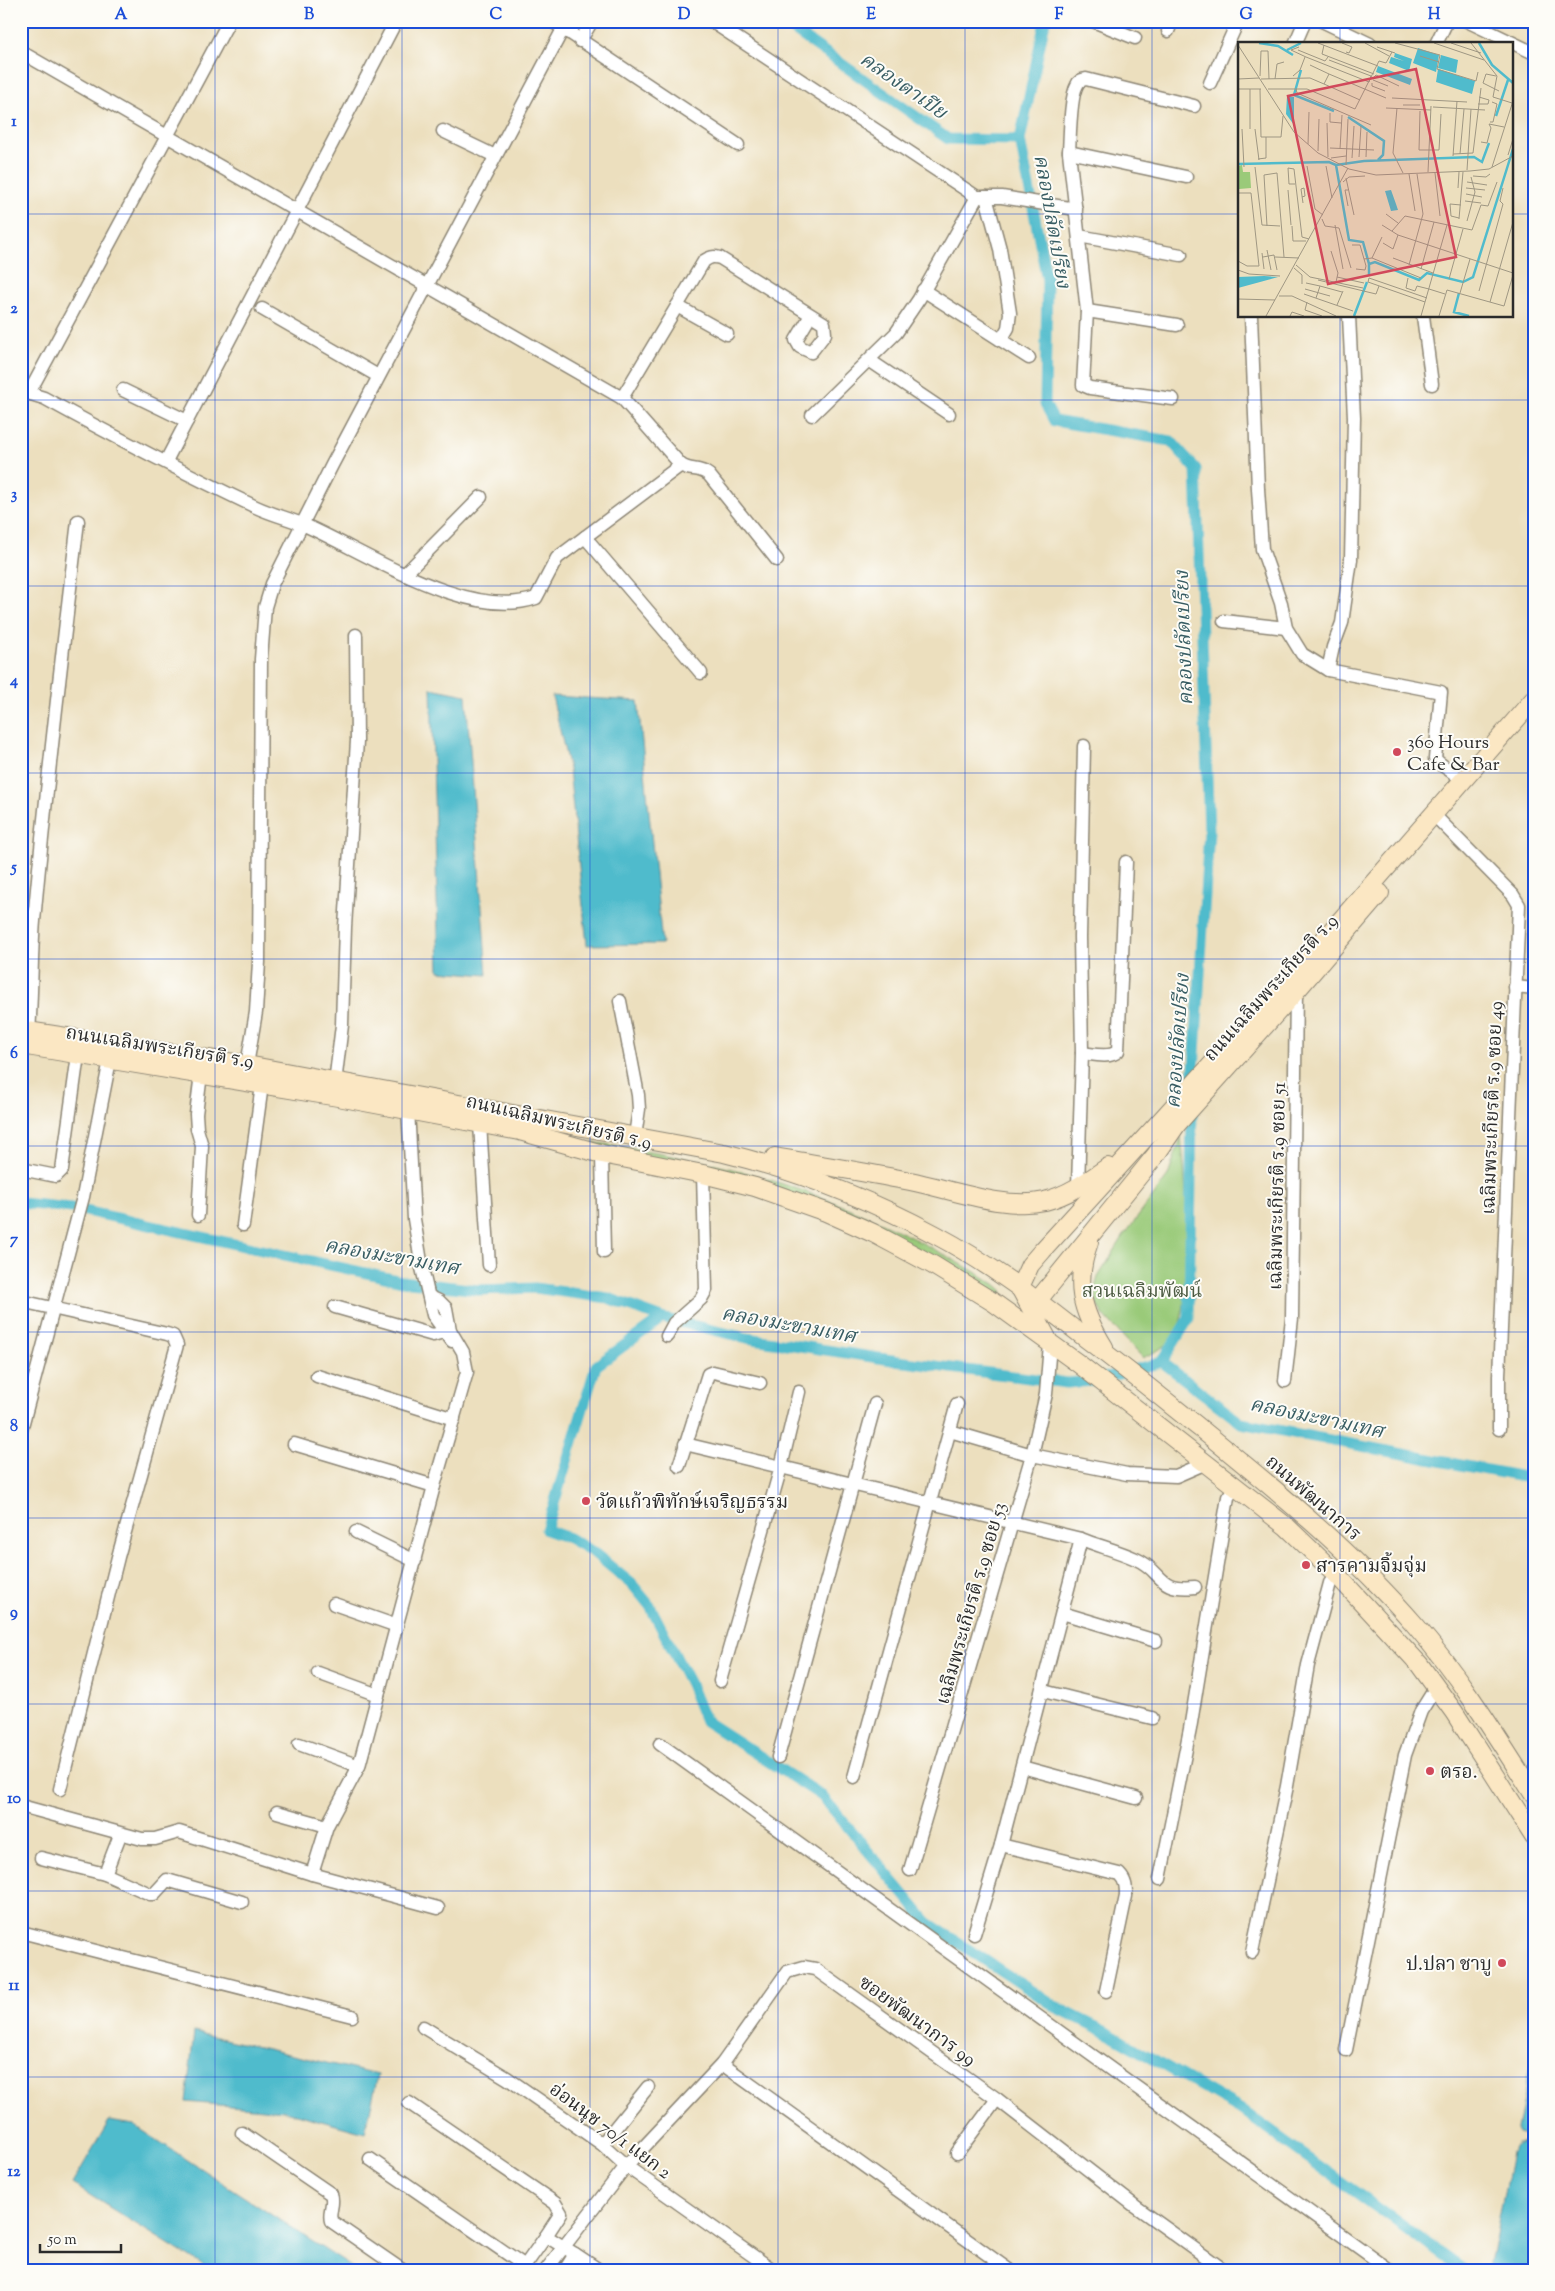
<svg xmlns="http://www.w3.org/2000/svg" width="1555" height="2291" viewBox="0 0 1555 2291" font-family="'Sorts Mill Goudy','Noto Serif Thai',serif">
	<rect width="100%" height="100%" fill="#fdfcf7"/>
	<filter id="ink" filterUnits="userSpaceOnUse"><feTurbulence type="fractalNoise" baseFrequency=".02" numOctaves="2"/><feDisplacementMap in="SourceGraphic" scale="10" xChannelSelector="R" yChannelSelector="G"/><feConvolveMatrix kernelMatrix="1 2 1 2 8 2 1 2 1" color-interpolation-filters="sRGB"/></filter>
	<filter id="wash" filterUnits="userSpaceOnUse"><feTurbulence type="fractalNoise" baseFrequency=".0096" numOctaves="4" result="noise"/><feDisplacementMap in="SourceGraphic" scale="20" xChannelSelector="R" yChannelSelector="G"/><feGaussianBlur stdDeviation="1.12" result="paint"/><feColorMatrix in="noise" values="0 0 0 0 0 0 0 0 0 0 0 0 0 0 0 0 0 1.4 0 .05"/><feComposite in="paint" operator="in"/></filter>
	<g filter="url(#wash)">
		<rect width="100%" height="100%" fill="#ecdfbe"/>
		<g fill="#9aca79" stroke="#627a52">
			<path d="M1181,1137C1186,1176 1196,1313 1172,1340C1165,1348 1152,1353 1143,1358L1103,1315L1096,1303L1094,1291L1098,1277L1123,1237L1168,1176Z"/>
			<path d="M592,1143C613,1144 635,1150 656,1153C780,1173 888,1219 995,1284L1002,1290L1003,1294L995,1293L898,1238Z"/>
		</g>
		<g fill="#50bbcc" stroke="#3e737c">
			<path d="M431,688L466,695L487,975L439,971Z"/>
			<path d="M552,696L638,701L662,944L587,945L569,769Z"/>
			<path d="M194,2032L378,2075L365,2133L285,2111L186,2102Z"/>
			<path d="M1534,2044V2138L1519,2134L1517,2130Z"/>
			<path d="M109,2121L134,2125L356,2270H210L72,2184Z"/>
			<path d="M1525,2142L1534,2144V2270H1491L1490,2264L1512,2153L1517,2144Z"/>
		</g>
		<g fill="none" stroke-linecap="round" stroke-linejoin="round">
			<g stroke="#50bbcc" stroke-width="11">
				<path d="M781,21L948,139L1020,140"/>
				<path d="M1045,21L1020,140L1047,280L1045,404L1054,421L1171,441L1196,469L1209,831L1193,1085"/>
				<path d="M21,1203L72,1208L402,1281L478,1290L535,1288L608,1298L662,1318L747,1338L905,1362L1067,1383L1093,1381L1162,1362"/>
				<path d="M662,1318L596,1366L546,1530L569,1538L593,1552L632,1584L650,1606L690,1684L705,1721L822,1796L927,1922L1056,2007L1106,2032L1240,2109L1464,2270"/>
				<path d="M1162,1362L1189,1318L1192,1106"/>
				<path d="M1162,1362L1241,1423L1534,1479"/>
			</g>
		</g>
	</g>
	<g filter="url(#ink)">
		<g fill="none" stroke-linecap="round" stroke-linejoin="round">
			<defs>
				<g id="minor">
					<path d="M552,21L738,145"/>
					<path d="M711,21L977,197H1002L1076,209"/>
					<path d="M1093,21L1135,38"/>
					<path d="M1322,21L1370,44"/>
					<path d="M1467,21L1534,53"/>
					<path d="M1168,31L1172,21"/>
					<path d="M569,33L577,21"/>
					<path d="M580,41L592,21"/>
					<path d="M1295,44L1305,21"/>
					<path d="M1436,44L1447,21"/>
					<path d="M21,52L622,398L681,465C691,472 698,466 709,475L777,560"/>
					<path d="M1210,83L1238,21"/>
					<path d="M443,131L495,156"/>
					<path d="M1069,152L1186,177"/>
					<path d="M986,197L1000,249L1010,313L1008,328L1001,340"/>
					<path d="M1079,236L1181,255"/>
					<path d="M923,290L1029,358"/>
					<path d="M677,306L727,334"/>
					<path d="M262,309L378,376"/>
					<path d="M1087,311L1177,325"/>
					<path d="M1251,316L1258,489L1262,549L1281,603L1286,628L1302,654L1328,670L1441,692L1435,759C1443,768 1453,770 1462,781"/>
					<path d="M1423,316L1432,384"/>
					<path d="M869,360L949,414"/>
					<path d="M123,390L187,421"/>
					<path d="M21,391L44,398C113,436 184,473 256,507C271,514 287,518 302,524C365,551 468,622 536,598L557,558L681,465"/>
					<path d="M29,393L229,21"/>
					<path d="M622,398L704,261C710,257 713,256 720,258L824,323L825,334L811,352L800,347L796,340L811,315"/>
					<path d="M1173,399L1090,388L1083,385L1087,311L1069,152C1070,137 1070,97 1077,85C1079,80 1082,80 1086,79L1194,106"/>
					<path d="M812,415L896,333L919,299L977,197"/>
					<path d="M166,461L396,21"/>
					<path d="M585,537L701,673"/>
					<path d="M405,574L481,497"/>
					<path d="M1224,621L1286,628"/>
					<path d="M1328,670L1333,647L1342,623L1351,560L1354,418L1349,316"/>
					<path d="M1439,820L1513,895L1519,905L1499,1376V1429"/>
					<path d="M1515,987L1534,989"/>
					<path d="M620,1001L638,1095L639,1109L635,1136"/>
					<path d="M29,1031C32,995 31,958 34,921C46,788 62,654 78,521"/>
					<path d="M1082,1053C1092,1054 1110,1059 1118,1051L1126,862"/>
					<path d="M247,1065L256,1012L259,962L261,659L265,607L272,584L332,465L563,29"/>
					<path d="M335,1083L342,1025L345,927L357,741L356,635"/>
					<path d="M408,1109L414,1219L422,1268L433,1315L452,1341"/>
					<path d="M480,1124L489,1265"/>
					<path d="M602,1154L604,1252"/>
					<path d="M21,1169L56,1176L62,1170L78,1055"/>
					<path d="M1078,1187L1082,1053L1080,937L1084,746"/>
					<path d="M198,1215L202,1146L197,1129L196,1114L201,1074"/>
					<path d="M243,1225L262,1085"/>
					<path d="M21,1301L167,1334L173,1336L177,1345L118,1557L60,1789"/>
					<path d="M335,1307L433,1335L450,1330"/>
					<path d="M667,1336L674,1323L701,1299L706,1290L703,1174"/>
					<path d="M317,1376L454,1419"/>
					<path d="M1285,1381L1292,1318L1296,991"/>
					<path d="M21,1430L83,1197L110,1060"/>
					<path d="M950,1431L1032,1455L1127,1474L1176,1476L1206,1463"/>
					<path d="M294,1444L434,1486"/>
					<path d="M685,1444L1081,1539C1099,1546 1118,1551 1136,1559C1164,1571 1155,1591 1195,1587"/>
					<path d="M679,1466L708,1374L713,1372L760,1383"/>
					<path d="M356,1532L415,1561"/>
					<path d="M334,1604L397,1626"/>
					<path d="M1062,1613L1156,1641"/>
					<path d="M318,1673L378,1695"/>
					<path d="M720,1681L781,1467L799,1392"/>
					<path d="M1043,1691L1152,1718"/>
					<path d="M299,1744L359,1766"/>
					<path d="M660,1744L1390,2270"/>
					<path d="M778,1757L875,1404"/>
					<path d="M1022,1767L1136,1798"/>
					<path d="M854,1777L957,1404"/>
					<path d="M21,1806L142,1839H155L179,1832L312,1874L438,1908"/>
					<path d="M277,1812L327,1826"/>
					<path d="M1001,1845L1119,1874C1126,1881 1126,1887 1126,1896L1106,1991"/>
					<path d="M41,1858L105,1874L150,1894H154L167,1880L242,1902"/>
					<path d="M910,1870L1032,1455L1046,1394L1050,1344"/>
					<path d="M105,1874L120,1835"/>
					<path d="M312,1874L327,1826L359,1766L434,1486L467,1372L463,1352L450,1330L446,1308L439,1301L430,1297"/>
					<path d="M1160,1879L1190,1729L1228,1497L1235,1487"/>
					<path d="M21,1932L352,2016"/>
					<path d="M974,1934L1001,1845L1081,1539"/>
					<path d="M1252,1952L1287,1786L1308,1665L1330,1583L1337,1575"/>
					<path d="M423,2027L507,2078L602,2144L626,2166L773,2270"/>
					<path d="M1346,2050L1405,1755L1421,1711L1436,1687"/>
					<path d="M722,2064L1009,2270"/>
					<path d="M409,2103L555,2203L561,2213L546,2236"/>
					<path d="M242,2133L331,2194C335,2203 328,2212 331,2221L402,2270"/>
					<path d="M602,2144L648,2087"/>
					<path d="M957,2153L997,2099"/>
					<path d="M370,2159L525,2266"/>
					<path d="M522,2270L546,2236L575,2254"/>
					<path d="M546,2270L626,2166L722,2064L787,1972L804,1967L815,1969L997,2099L1135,2206L1224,2270"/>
					<path d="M565,2270L575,2254L599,2270"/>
				</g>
				<g id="secondary">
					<path d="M21,1030L247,1065L724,1153C798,1171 869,1199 936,1235C989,1263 1037,1300 1084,1337C1124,1367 1162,1398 1201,1429C1276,1490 1352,1552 1416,1626C1461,1678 1497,1737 1534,1795"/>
					<path d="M21,1045L338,1097L520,1131L602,1154L703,1174L755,1187L826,1212L873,1233L933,1265L993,1302L1079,1364L1287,1527L1337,1575L1419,1664L1454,1712L1534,1837"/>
					<path d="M775,1157C820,1165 865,1172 910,1181C950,1189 1004,1210 1045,1201C1069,1195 1089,1180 1108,1167"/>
					<path d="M1089,1242C1074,1284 1081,1310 1104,1347"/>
					<path d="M1020,1287L1030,1265L1043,1250L1286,983L1534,699"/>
					<path d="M1020,1288L1047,1338"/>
					<path d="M1038,1300L1155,1156L1177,1124L1296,991L1380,893"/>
				</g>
			</defs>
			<use href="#minor" stroke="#8c8574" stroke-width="15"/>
			<use href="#secondary" stroke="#8c8574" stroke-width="20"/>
			<use href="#minor" stroke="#fff" stroke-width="12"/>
			<use href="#secondary" stroke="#fbe7c3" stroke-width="18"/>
		</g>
	</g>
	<path fill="none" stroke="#1d4ed8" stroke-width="1" stroke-opacity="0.55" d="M215,21V2270M402,21V2270M590,21V2270M778,21V2270M965,21V2270M1152,21V2270M1340,21V44M21,214H1239M1511,214H1534M1340,316V2270M21,400H1534M21,586H1534M21,773H1534M21,959H1534M21,1146H1534M21,1332H1534M21,1518H1534M21,1704H1534M21,1891H1534M21,2077H1534"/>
	<g fill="#d1495b" stroke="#fdfcf7" stroke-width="2">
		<circle cx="1397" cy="752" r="5"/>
		<circle cx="586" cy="1501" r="5"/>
		<circle cx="1306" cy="1565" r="5"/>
		<circle cx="1430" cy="1771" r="5"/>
		<circle cx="1502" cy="1963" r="5"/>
	</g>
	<g text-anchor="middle" stroke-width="4" stroke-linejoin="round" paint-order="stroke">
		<g font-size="19" fill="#2b2b2b" stroke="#fdfcf7" text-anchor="start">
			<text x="1407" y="748">360 Hours<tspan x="1407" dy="22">Cafe &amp; Bar</tspan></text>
			<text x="596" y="1508">วัดแก้วพิทักษ์เจริญธรรม</text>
			<text x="1316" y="1572">สารคามจิ้มจุ่ม</text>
			<text x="1440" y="1778">ตรอ.</text>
			<text x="1492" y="1970" text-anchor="end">ป.ปลา ชาบู</text>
		</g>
		<g font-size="19" fill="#2b2b2b" stroke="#fdfcf7">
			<text transform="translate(1270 987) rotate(-48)" y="7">ถนนเฉลิมพระเกียรติ ร.9</text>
			<text transform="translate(160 1046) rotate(9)" y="7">ถนนเฉลิมพระเกียรติ ร.9</text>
			<text transform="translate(1491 1108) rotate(-88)" y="7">เฉลิมพระเกียรติ ร.9 ซอย 49</text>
			<text transform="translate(559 1121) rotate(13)" y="7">ถนนเฉลิมพระเกียรติ ร.9</text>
			<text transform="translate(1276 1186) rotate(-89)" y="7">เฉลิมพระเกียรติ ร.9 ซอย 51</text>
			<text transform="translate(1314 1497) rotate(41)" y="7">ถนนพัฒนาการ</text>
			<text transform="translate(970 1603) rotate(-74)" y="7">เฉลิมพระเกียรติ ร.9 ซอย 53</text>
			<text transform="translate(918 2020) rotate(36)" y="7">ซอยพัฒนาการ 99</text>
			<text transform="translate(611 2130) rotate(37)" y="7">อ่อนนุช 70/1 แยก 2</text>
		</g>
		<g font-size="19" fill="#4c5b42" stroke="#fdfcf7">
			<text x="1142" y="1297">สวนเฉลิมพัฒน์</text>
		</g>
		<g font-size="20" font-style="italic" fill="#385d63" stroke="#fdfcf7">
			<text transform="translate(904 85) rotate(35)" y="7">คลองตาเปีย</text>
			<text transform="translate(1053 221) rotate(80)" y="7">คลองปลัดเปรียง</text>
			<text transform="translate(1183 638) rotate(-92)" y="7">คลองปลัดเปรียง</text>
			<text transform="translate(1177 1041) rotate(-86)" y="7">คลองปลัดเปรียง</text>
			<text transform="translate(392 1256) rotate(10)" y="7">คลองมะขามเทศ</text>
			<text transform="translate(789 1324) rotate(10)" y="7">คลองมะขามเทศ</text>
			<text transform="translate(1317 1417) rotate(12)" y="7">คลองมะขามเทศ</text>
		</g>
	</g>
	<g transform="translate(1238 42)">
		<rect width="275" height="275" fill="#ecdfbe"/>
		<path d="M4,123L5,130H12L13,146L1,147L0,150V124Z" fill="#9aca79"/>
		<path d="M180,6L201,13L198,30L175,21ZM157,11L174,17L171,29L151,21L153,15L166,19L156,15ZM203,13L220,18L218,31L200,26ZM140,24L174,37L172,43L138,30ZM200,27L237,39L234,52L198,40ZM49,54L56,55V83L48,72ZM153,148L158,162L160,168L153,169L147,149ZM0,235L26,234L40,235L0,246Z" fill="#50bbcc"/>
		<path fill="none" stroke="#50bbcc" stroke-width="2.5" d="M21,1L40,4L55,13M241,1L254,23L275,41M49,8L63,1M63,28L56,53L96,69M258,74L270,38M110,75L146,99L145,113L140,118M0,122L91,120L98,123M98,123L126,119L236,115L244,120L251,101M98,123L111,198L125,200L131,222V234M131,222L137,220L181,238L189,231L225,240L235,235L275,107M221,251L216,270L231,274M116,274L129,240"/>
		<path fill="none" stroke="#9f9783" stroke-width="1" d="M80,1L140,24M104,1L114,5L111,11L108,10M127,1L151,14M157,1L202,13L199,27L238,39L240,30M196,1L246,18M213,1L243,11M233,1L259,34M0,3L56,90L80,111L111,127L138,133L232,129L251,127L275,114M86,3L84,12L136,32M61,5L53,8L68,15M139,5L157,11M60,8L87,19L90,15M182,14L201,20M68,15L131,40L133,34L91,18M72,23L91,32M22,34L23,9H30L31,37M55,34L62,28L67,15M258,34L248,32L245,41L261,49M136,35L138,33L161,44M0,37L21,36M23,37L72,36L86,42L91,32L148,56M37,37L39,22L46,20M135,38L150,44M134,41V44L147,49M86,42L122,58M0,47H23M22,47L23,95H43L45,74M30,47H69L117,67L141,19L148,21L154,10M58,47L59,51L133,83M255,55L259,34M255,55L274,61M154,56L229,60M240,62H250L251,58L241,55M165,63H182M195,65L247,68M148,66L193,68M159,66L155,111L165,131M182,69L181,108H201L203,72M92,71V80L103,81M252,80H255L259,62L254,60M89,81L90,115M4,87L6,125M12,87V47M17,87L21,118M0,88V47M243,100L249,101L253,86L251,82L266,85M70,102L71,70M92,106L136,108M102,107L104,73M80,109L81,77M215,112L235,111L243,46M222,112L226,67M270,113L275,97M215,114L219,59M121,115L123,84M128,115L129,90M93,116L108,114M114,116L116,84M20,117L28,116V95M108,123L110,77M69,124L77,167L85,173M88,124L94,156M17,125L24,183L42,184M254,125L275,59M229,128L233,67M190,130L193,64M197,131L202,174M171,132L177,169M235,134L248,135L252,132M108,136L116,173M105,140L111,135L127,134M229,140L249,143M57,142H51L50,126L56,127L64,195L71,197M220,146L221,130M228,146L247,148M50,148L53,183M0,151H13L21,224H9L0,219M228,152L244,155M64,155L67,154L66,146L63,147L65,161M227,159L243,161M110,164L107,148H110M148,172L160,181M221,176L213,174L212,162L223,163M84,177L87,184L101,186L113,226M221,177L225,130M229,179L237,150L233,135M97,183L105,227M144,183L160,193L275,231M29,184L26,133L39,131L46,215M54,184L55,199H68M154,189L167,174L234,188L243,163L250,164L259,140M145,201L155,207L160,193M114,203H122L128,224L127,228L118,227M29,208L33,228M93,209L100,231L98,240M24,211L26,227M25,215L36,213L39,228M37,215L61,216M134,216L144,195M155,216L195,231M126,217L134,216L183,236M58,223L72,235L125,246M171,223L185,172L179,132M56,226L64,233V242M183,227L196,180M0,228L11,232L42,234M99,235L126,241M131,236L130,240L187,260M131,236L189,256M170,236L168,246L177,249L179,244L191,247M211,237L225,187M80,238L138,252L141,244M68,241L82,244L78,256M82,244L104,250M67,247L92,254M191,247L207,252M241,249L265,162L262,159L265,146M222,251L232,217M66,252L115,269M41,254H54L98,274M0,257L37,258M69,260L67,268L84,274M252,260L275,180M99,263L105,249M266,264L275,233M28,274L110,126M52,274L54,270L66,274M183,274L209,183M201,274L209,248L266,264"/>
		<path fill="#d1495b" fill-opacity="0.15" stroke="#d1495b" stroke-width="2.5" d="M178,27L218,215L90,242L50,54Z"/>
		<rect width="275" height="275" fill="none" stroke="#2b2b2b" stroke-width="2.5"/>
	</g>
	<rect width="1555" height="2291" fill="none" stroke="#fdfcf7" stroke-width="55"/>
	<path d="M40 2244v8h81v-8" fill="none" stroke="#2b2b2b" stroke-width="2.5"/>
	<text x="48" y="2244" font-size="15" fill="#2b2b2b" stroke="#fdfcf7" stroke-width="4" paint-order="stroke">50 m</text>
	<rect x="28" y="28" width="1500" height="2236" fill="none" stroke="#1d4ed8" stroke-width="2"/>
	<g font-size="16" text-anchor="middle" font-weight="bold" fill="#1d4ed8">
		<text x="121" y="19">A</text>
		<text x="309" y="19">B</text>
		<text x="496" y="19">C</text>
		<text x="684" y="19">D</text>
		<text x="871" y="19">E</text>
		<text x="1059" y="19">F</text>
		<text x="1246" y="19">G</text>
		<text x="1434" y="19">H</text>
		<text x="14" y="126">1</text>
		<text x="14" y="313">2</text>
		<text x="14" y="499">3</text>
		<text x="14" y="685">4</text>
		<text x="14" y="872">5</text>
		<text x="14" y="1058">6</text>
		<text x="14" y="1244">7</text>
		<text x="14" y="1431">8</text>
		<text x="14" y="1617">9</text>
		<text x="14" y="1803">10</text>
		<text x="14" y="1990">11</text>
		<text x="14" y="2176">12</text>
	</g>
</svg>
